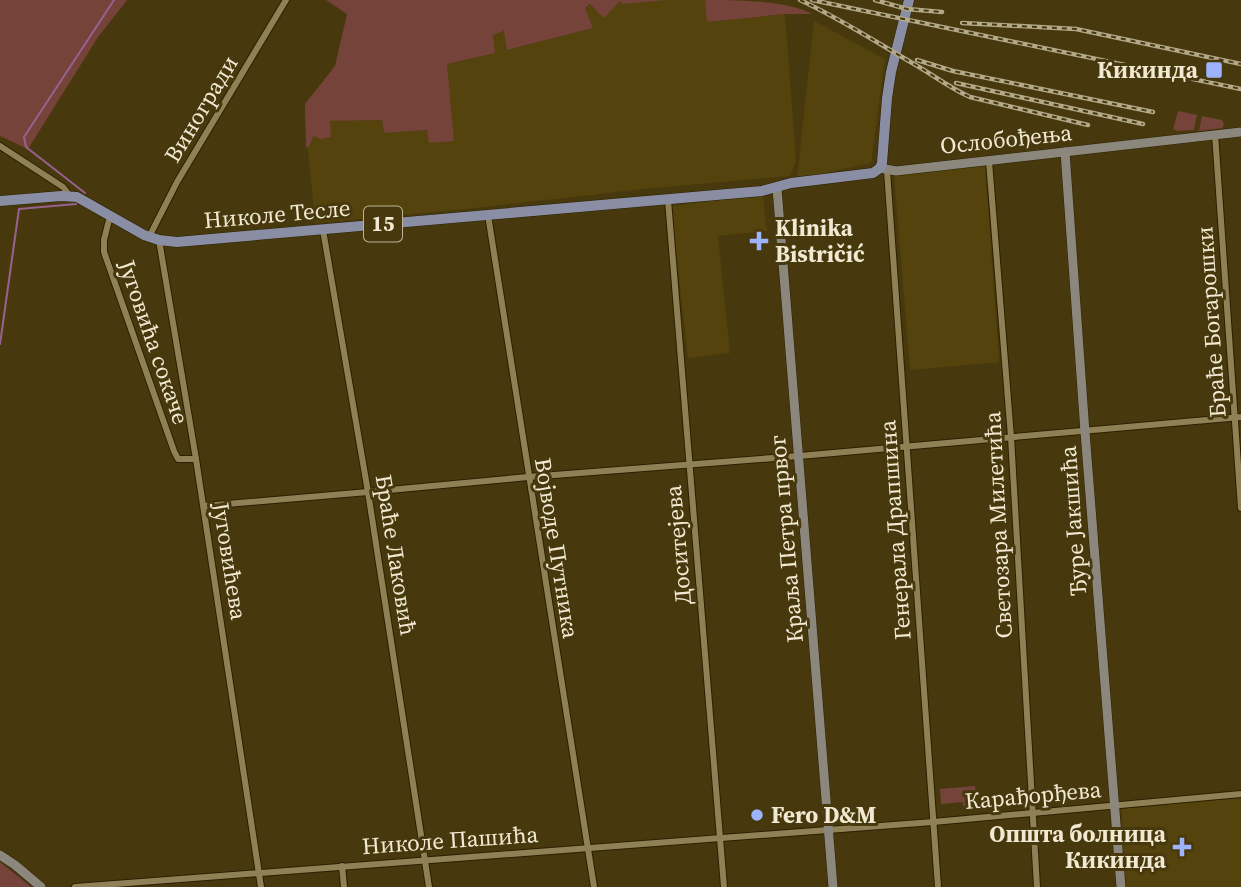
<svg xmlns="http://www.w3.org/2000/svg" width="1241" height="887" viewBox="0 0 1241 887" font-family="'Source Serif 4',serif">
	<rect width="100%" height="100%" fill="#47390d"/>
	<g fill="#54430c">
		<path d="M667,0H705L708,22L785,14L796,161L790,176L643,189L475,208L315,223L308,148L314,136L331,137L329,121L382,120L384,133L428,130L447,64L494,53L493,35L505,31L508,50L593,28L585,8L591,4L620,1L623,4Z"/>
		<path d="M814,21L885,59L871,163L797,179Z"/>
		<path d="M985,165L999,362L910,370L894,175Z"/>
		<path d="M763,195L767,231L718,236L730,353L688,358L671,206Z"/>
		<path d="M1241,798V887H1126L1121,807Z"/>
	</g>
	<g fill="#75433a">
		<path d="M0,0H127L98,37L28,149L0,136Z"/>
		<path d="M326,0H667L623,4L620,1L604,18L590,4L585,8L593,28L507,50L504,31L493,35L495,53L447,64L454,141L429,143L427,130L384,133L382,120L330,121L331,137L321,139L314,136L308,148L306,147L305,104L335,66L347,14Z"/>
		<path d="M705,0C734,0 788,0 812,14H785L707,22Z"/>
		<path d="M1178,111L1197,115L1194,130L1177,131L1173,129Z"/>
		<path d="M1202,116L1222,120L1224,125L1222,128L1199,131Z"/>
		<path d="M975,786L977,810H964L963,802L941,804L940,789Z"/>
		<path d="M0,862L31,887H0Z"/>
	</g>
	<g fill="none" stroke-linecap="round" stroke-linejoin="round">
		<g stroke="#966290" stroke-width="2">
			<path d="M85,193L26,147L24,137L114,0"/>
			<path d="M0,344L19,209L76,204"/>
		</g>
		<defs>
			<g id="street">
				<path d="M1215,134L1241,508"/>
				<path d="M0,146L63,187L70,196"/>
				<path d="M989,161L1011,437L1037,887"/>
				<path d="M887,171L938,887"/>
				<path d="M668,200L724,887"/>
				<path d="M488,215L594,887"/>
				<path d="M110,216L104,240V252L174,451L178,459H196"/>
				<path d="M323,230L368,492L429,887"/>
				<path d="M149,237L177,182L286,0"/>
				<path d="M159,240L196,459L261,887"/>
				<path d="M204,506L368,492L528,477L799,456L1241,417"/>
				<path d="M342,866L344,887"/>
				<path d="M75,887L933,822L1241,794"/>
			</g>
			<g id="secondary">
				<path d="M1065,152L1085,432L1121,887"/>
				<path d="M880,168L896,171L1241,132"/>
				<path d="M777,188L833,887"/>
				<path d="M0,855L15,865L41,887"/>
			</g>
			<path id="primary" d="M0,201L61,196L77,197L144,235L159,240L177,242L762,191L791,183L873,173L880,168L882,163L887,98L891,72L909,0"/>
		</defs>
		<use href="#street" stroke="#2b2001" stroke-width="8"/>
		<use href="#secondary" stroke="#2b2001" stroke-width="10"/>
		<use href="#primary" stroke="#2b2001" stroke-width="11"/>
		<use href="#street" stroke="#908055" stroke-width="6"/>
		<use href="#secondary" stroke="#8c877c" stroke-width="9"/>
		<use href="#primary" stroke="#898ea4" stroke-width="10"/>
		<defs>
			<g id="rail">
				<path d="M800,0C839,18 876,42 914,64C933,75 950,88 970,97L1088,125"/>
				<path d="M812,0L1241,89"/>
				<path d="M875,0L907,9L942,12"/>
				<path d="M962,23L1076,29L1241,64"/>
				<path d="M917,60L953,71L1153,112"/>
				<path d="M956,83L1143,124"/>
			</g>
		</defs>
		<use href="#rail" stroke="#b3a98a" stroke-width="4.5"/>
		<use href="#rail" stroke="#47390d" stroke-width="2" stroke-dasharray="5" stroke-linecap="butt"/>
	</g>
	<g fill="#9db4fd" stroke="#47390d" stroke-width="2.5">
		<rect x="1205" y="61" width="18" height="18" rx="3.5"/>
		<path d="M755.5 230.5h7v7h7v7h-7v7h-7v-7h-7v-7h7z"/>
		<circle cx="757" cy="815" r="7"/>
		<path d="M1178.5 836.5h7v7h7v7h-7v7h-7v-7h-7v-7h7z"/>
	</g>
	<g text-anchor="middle" stroke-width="6" stroke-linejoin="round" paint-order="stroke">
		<rect fill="#47390d" stroke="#beb497" stroke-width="2" x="364" y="206.5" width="38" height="35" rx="5"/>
		<g font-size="21" font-weight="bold" fill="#f1e9d2">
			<text x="383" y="231">15</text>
		</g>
		<g font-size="23" font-weight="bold" fill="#f1e9d2" stroke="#47390d" text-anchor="end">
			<text x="1198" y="78">Кикинда</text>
			<text x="775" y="236" text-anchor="start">Klinika<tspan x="775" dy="26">Bistričić</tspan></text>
			<text x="771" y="823" text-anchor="start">Fero D&amp;M</text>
			<text x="1166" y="842">Општа болница<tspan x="1166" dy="26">Кикинда</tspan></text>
		</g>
		<g font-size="23" fill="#f1e9d2" stroke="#47390d">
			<text transform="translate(201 109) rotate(-59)" y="8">Виногради</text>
			<text transform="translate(1006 139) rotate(-6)" y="8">Ослобођења</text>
			<text transform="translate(277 214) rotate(-5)" y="8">Николе Тесле</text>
			<text transform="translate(1211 322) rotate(-94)" y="8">Браће Богарошки</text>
			<text transform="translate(154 342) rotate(71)" y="8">Југовића сокаче</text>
			<text transform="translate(1073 521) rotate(-94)" y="8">Ђуре Јакшића</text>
			<text transform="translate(998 525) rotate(-93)" y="8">Светозара Милетића</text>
			<text transform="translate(895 530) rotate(-94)" y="8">Генерала Драпшина</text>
			<text transform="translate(786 539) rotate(-95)" y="8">Краља Петра првог</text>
			<text transform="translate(678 545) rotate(-95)" y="8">Доситејева</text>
			<text transform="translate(557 548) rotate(81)" y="8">Војводе Путника</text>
			<text transform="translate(396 555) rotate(81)" y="8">Браће Лаковић</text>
			<text transform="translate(230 561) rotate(81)" y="8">Југовићева</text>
			<text transform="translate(1033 795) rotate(-5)" y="8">Карађорђева</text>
			<text transform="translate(450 840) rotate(-4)" y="8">Николе Пашића</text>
		</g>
	</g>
</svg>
